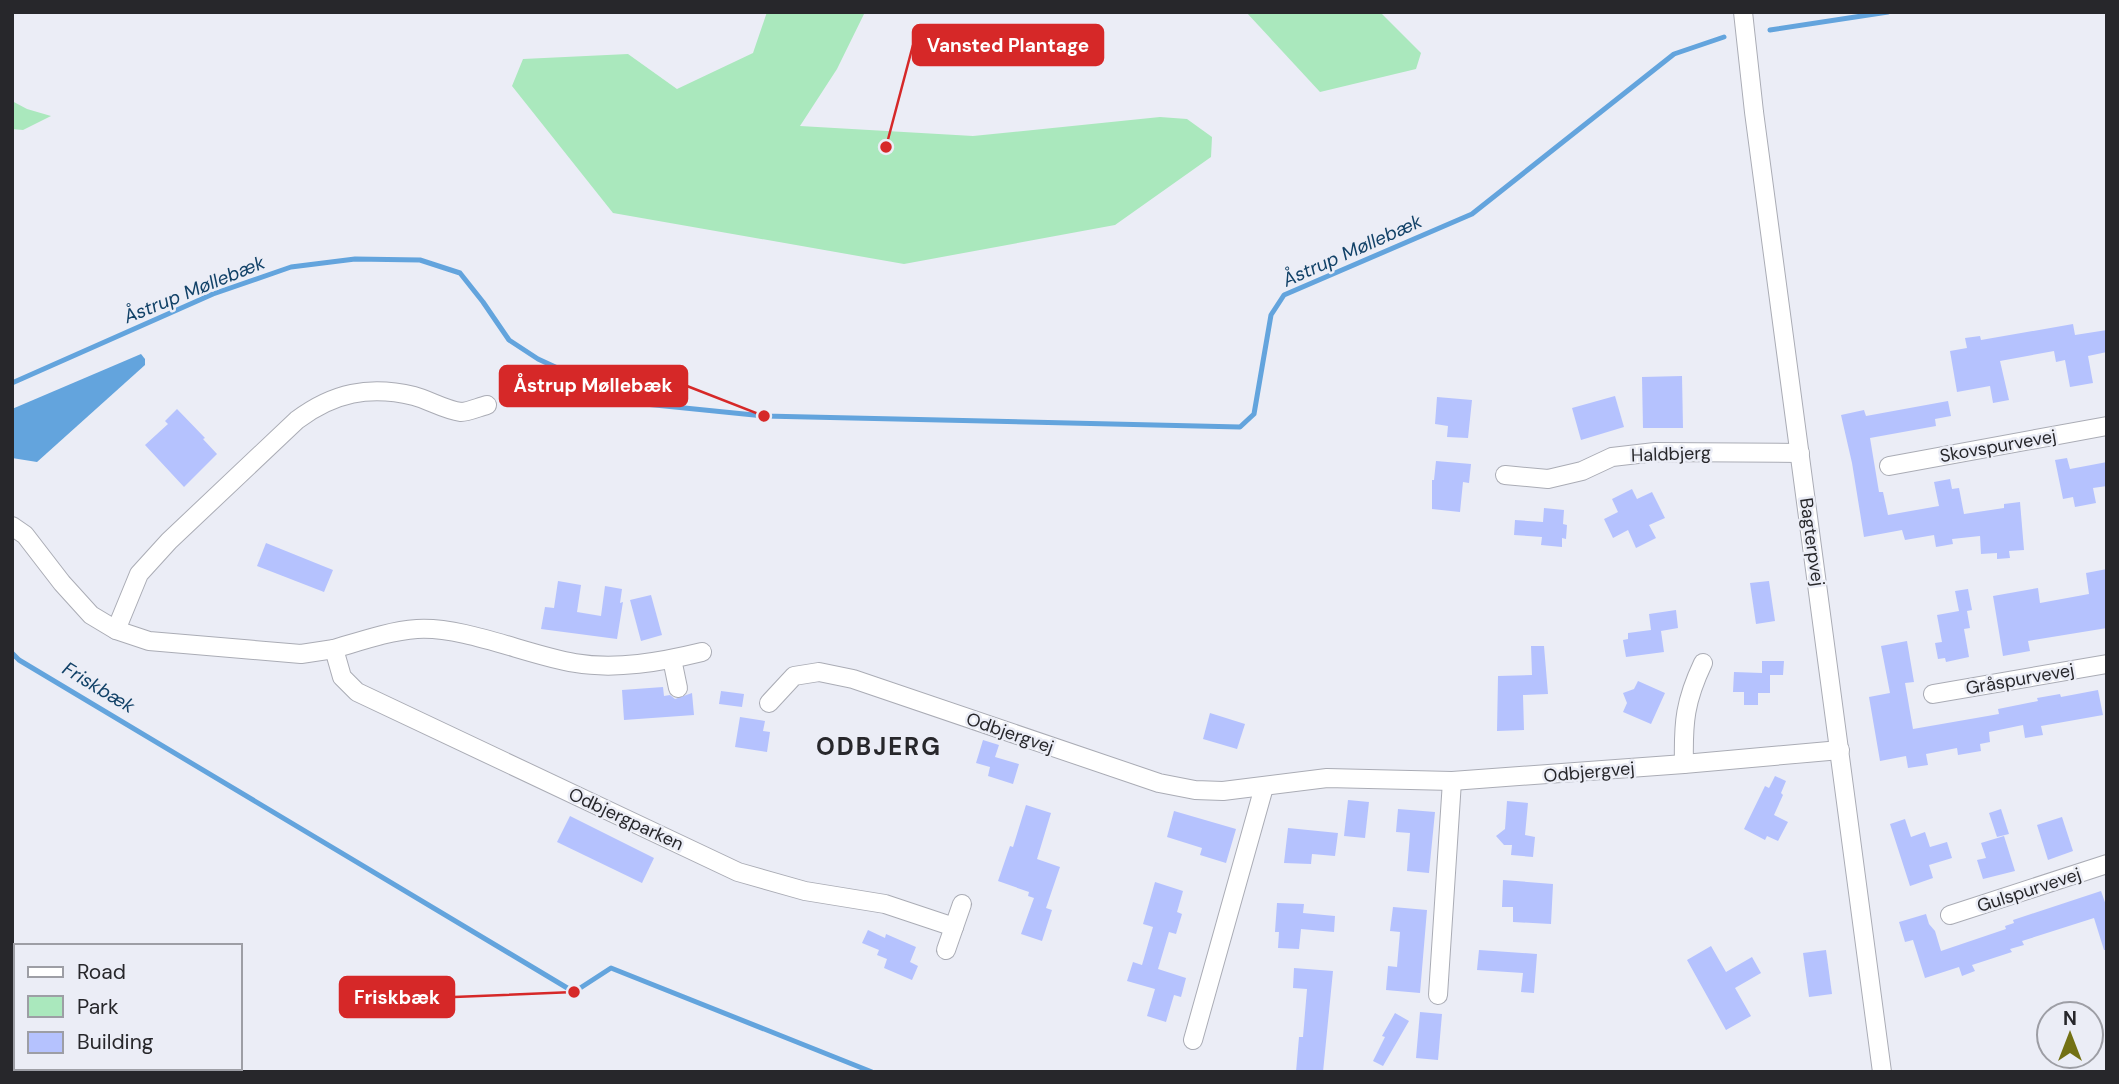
<svg xmlns="http://www.w3.org/2000/svg" width="2119" height="1084" viewBox="0 0 2119 1084" font-family="'DM Sans',sans-serif">
	<rect width="100%" height="100%" fill="#ebedf6"/>
	<g fill="#aae8bd">
		<path d="M767,12H865L837,69L800,126L973,136L1160,117L1187,119L1212,137L1211,157L1115,225L904,264L613,213L512,86L523,59L628,54L677,89L753,53Z"/>
		<path d="M1246,12H1380L1421,53L1416,69L1320,92Z"/>
		<path d="M12,101L27,109L51,116L23,130L12,129Z"/>
	</g>
	<path fill="#63a4dd" d="M141,354L145,359V365L37,462L12,458V409Z"/>
	<g fill="none" stroke-linecap="round" stroke-linejoin="round">
		<g stroke="#63a4dd" stroke-width="5">
			<path d="M1770,30L1888,12"/>
			<path d="M12,383L213,294L291,267L355,259L420,260L460,273L483,302L509,340L538,359L616,395L645,404L764,416L1240,427L1254,414L1271,315L1284,295L1472,214L1674,54L1724,37"/>
			<path d="M12,653L19,660L574,992L611,968L872,1072"/>
		</g>
	</g>
	<g fill="#b5c2fe">
		<path d="M2073,324L2075,335L2107,330V352L2088,356L2093,383L2070,387L2065,360L2056,362L2054,351L2000,361L2009,400L1993,403L1990,386L1957,392L1950,351L1967,348L1965,338L1980,336L1981,340Z"/>
		<path d="M1682,376L1683,428H1643L1642,377Z"/>
		<path d="M1615,396L1624,427L1581,440L1572,408Z"/>
		<path d="M1437,397L1472,400L1468,438L1447,437L1448,426L1435,424Z"/>
		<path d="M1948,401L1951,416L1935,419L1936,426L1870,438L1879,492H1883L1888,515L1939,506L1934,482L1950,479L1952,489L1959,488L1964,514L2004,508V504L2020,502L2024,550L2009,551L2010,558L1997,559V553L1981,554L1980,536L1952,539L1953,544L1936,547L1934,535L1905,540L1902,530L1864,537L1852,463L1841,415L1864,410L1866,416Z"/>
		<path d="M177,409L205,438L203,439L217,454L184,487L145,445L168,424L165,421Z"/>
		<path d="M2067,458L2070,469L2107,462V486L2093,488L2096,503L2075,507L2073,497L2063,499L2055,460Z"/>
		<path d="M1436,461L1471,464L1469,483L1463,482L1460,512L1432,509V480H1434Z"/>
		<path d="M1632,489L1637,499L1652,492L1665,518L1649,525L1656,538L1636,548L1628,530L1613,538L1604,519L1618,512L1612,499Z"/>
		<path d="M1544,508L1564,510L1563,524L1567,525L1566,539L1562,538V547L1541,545L1542,537L1514,535L1515,520L1543,522Z"/>
		<path d="M266,543L333,570L324,592L257,566Z"/>
		<path d="M2107,569V628L2028,641L2030,651L2003,656L1993,596L2038,588L2040,603L2089,594L2086,573Z"/>
		<path d="M558,581L581,585L577,612L601,616L605,586L622,589L620,603L623,602L617,639L541,629L545,607L554,608Z"/>
		<path d="M1769,581L1775,621L1756,624L1750,583Z"/>
		<path d="M1968,589L1972,610L1967,611L1970,628L1964,629L1969,657L1946,662L1945,658L1938,659L1935,643L1942,642L1937,615L1959,611L1955,591Z"/>
		<path d="M651,595L662,635L641,641L630,600Z"/>
		<path d="M1676,610L1678,628L1661,631L1664,652L1626,657L1623,640L1628,639V633L1651,630L1649,614Z"/>
		<path d="M1907,641L1914,682L1905,683L1913,729L1999,714L1998,709L2038,701L2037,698L2060,694L2061,697L2098,690L2103,715L2041,726L2043,735L2025,738L2023,725L1989,732L1990,742L1980,744L1981,751L1958,755L1957,748L1926,754L1928,765L1908,768L1906,756L1880,761L1869,697L1890,693L1881,646Z"/>
		<path d="M1531,646H1544L1548,694L1523,695L1524,730L1497,731L1498,676L1532,675Z"/>
		<path d="M1762,661H1784L1783,675H1770V693H1758V705H1744V692H1733L1734,672L1762,673Z"/>
		<path d="M1638,681L1665,693L1651,724L1623,712L1627,703L1623,693L1634,689Z"/>
		<path d="M663,687L664,696L670,695L675,699L692,693L694,715L624,720L622,690Z"/>
		<path d="M721,691L744,694L742,707L719,704Z"/>
		<path d="M1210,713L1245,724L1237,749L1203,739Z"/>
		<path d="M740,717L765,721L763,731L770,732L767,752L735,747Z"/>
		<path d="M983,740L999,745L995,757L1019,764L1013,784L988,776L990,767L976,763Z"/>
		<path d="M1775,776L1786,781L1781,793L1783,795L1774,815L1788,822L1778,841L1767,836L1765,840L1744,829L1765,786L1769,788Z"/>
		<path d="M1348,800L1369,802L1365,838L1344,836Z"/>
		<path d="M1507,801L1528,803L1525,835L1535,837L1533,857L1511,855L1512,845H1504L1496,836L1505,829Z"/>
		<path d="M1026,805L1051,813L1037,859L1060,867L1046,908L1052,910L1042,941L1021,934L1034,898L1028,896L1029,892L998,881L1010,846L1013,847Z"/>
		<path d="M1398,809L1435,812L1429,873L1407,871L1410,833L1396,832Z"/>
		<path d="M2001,809L2009,834L1997,837L1989,813Z"/>
		<path d="M1174,811L1236,829L1226,863L1200,855L1202,848L1167,837Z"/>
		<path d="M570,816L654,858L642,883L557,842Z"/>
		<path d="M2062,817L2073,851L2048,860L2037,825Z"/>
		<path d="M1905,819L1911,837L1925,832L1930,847L1947,842L1952,858L1929,865L1933,878L1910,886L1890,824Z"/>
		<path d="M1288,828L1338,833L1335,856L1312,854L1311,864L1284,863Z"/>
		<path d="M2004,836L2015,871L1983,879L1977,860L1986,858L1981,843Z"/>
		<path d="M1503,880L1553,884L1551,924L1513,922V907H1502Z"/>
		<path d="M1155,882L1183,891L1177,912L1182,914L1176,934L1169,932L1158,969L1186,978L1181,997L1174,995L1166,1022L1147,1016L1155,989L1127,981L1133,962L1142,965L1153,927L1143,924Z"/>
		<path d="M2101,891L2107,908V950H2104L2094,918L2022,941L2024,945L2010,949L2012,952L1972,965L1975,971L1962,976L1959,967L1925,978L1913,940L1905,942L1899,922L1926,914L1929,924L1935,931L1941,951L2006,929L2005,926L2014,923L2013,920Z"/>
		<path d="M1277,903L1304,904L1303,913L1335,916L1334,932L1301,929L1299,949L1278,948L1279,932H1275Z"/>
		<path d="M1393,907L1427,910L1420,993L1386,990L1388,966L1397,967L1400,932L1390,931Z"/>
		<path d="M868,930L885,938L886,934L916,947L910,962L918,966L912,980L884,968L887,959L877,955L879,950L862,943Z"/>
		<path d="M1711,946L1726,972L1752,957L1761,973L1735,988L1751,1016L1726,1030L1687,960Z"/>
		<path d="M1479,950L1537,954L1534,993L1521,992L1523,973L1477,970Z"/>
		<path d="M1826,950L1832,994L1809,997L1803,953Z"/>
		<path d="M1294,968L1333,971L1323,1072H1296L1299,1037H1303L1307,989L1293,988Z"/>
		<path d="M1420,1012L1442,1014L1438,1060L1416,1058Z"/>
		<path d="M1395,1013L1409,1021L1383,1066L1373,1061L1385,1037L1382,1036Z"/>
	</g>
	<g fill="none" stroke-linecap="round" stroke-linejoin="round">
		<defs>
			<g id="minor">
				<path d="M1743,12L1754,112L1882,1072"/>
				<path d="M1889,466L2107,426"/>
				<path d="M1505,475L1548,479L1582,471L1612,457L1655,452L1800,453"/>
				<path d="M12,526L25,535L62,583L91,615L116,630L149,641L301,654L334,649"/>
				<path d="M116,630L139,574L169,541L297,420C333,393 369,385 414,396C429,400 445,410 461,412C468,412 479,407 487,405"/>
				<path d="M702,652C661,662 616,670 575,663C527,655 464,626 417,629C389,631 361,641 334,649L342,677L357,692L738,872L805,891L885,904L954,927"/>
				<path d="M672,659L678,688"/>
				<path d="M1933,694L2107,664"/>
				<path d="M769,703L794,676L819,672L853,679L1159,783L1195,790L1223,791L1327,778L1452,781L1684,764L1840,750"/>
				<path d="M1684,764C1683,722 1685,701 1703,663"/>
				<path d="M1950,915L2107,864"/>
				<path d="M946,950L962,904"/>
				<path d="M1438,995L1452,781"/>
				<path d="M1193,1040L1264,787"/>
			</g>
		</defs>
		<use href="#minor" stroke="#aaacb5" stroke-width="20"/>
		<use href="#minor" stroke="#fff" stroke-width="18"/>
	</g>
	<g text-anchor="middle" stroke-width="5" stroke-linejoin="round" paint-order="stroke">
		<g font-size="18" fill="#27272b" stroke="#ebedf6">
			<text transform="translate(1998 446) rotate(-10)" y="6">Skovspurvevej</text>
			<text transform="translate(1671 454) rotate(-2)" y="6">Haldbjerg</text>
			<text transform="translate(1812 542) rotate(82)" y="6">Bagterpvej</text>
			<text transform="translate(2020 679) rotate(-10)" y="6">Gråspurvevej</text>
			<text transform="translate(1010 733) rotate(19)" y="6">Odbjergvej</text>
			<text transform="translate(1589 772) rotate(-5)" y="6">Odbjergvej</text>
			<text transform="translate(626 819) rotate(25)" y="6">Odbjergparken</text>
			<text transform="translate(2029 890) rotate(-18)" y="6">Gulspurvevej</text>
		</g>
		<g font-size="19" font-style="italic" fill="#114167" stroke="#ebedf6">
			<text transform="translate(1352 250) rotate(-24)" y="7">Åstrup Møllebæk</text>
			<text transform="translate(194 289) rotate(-22)" y="7">Åstrup Møllebæk</text>
			<text transform="translate(99 687) rotate(31)" y="7">Friskbæk</text>
		</g>
		<g font-size="24" font-weight="bold" letter-spacing="2" fill="#27272b" stroke="#ebedf6">
			<text x="879" y="755">ODBJERG</text>
		</g>
	</g>
	<path fill="none" stroke="#d62828" stroke-width="2.5" d="M886 147L913 45M764 416L687 386M574 992L454 997"/>
	<g fill="#d62828" stroke="#ebedf6" stroke-width="2.5">
		<circle cx="886" cy="147" r="7"/>
		<circle cx="764" cy="416" r="7"/>
		<circle cx="574" cy="992" r="7"/>
	</g>
	<g fill="#d62828" stroke="#d62828" stroke-width="2.5">
		<rect x="913" y="25" width="190" height="40" rx="7"/>
		<rect x="500" y="366" width="187" height="40" rx="7"/>
		<rect x="340" y="977" width="114" height="40" rx="7"/>
	</g>
	<g font-size="19" text-anchor="middle" font-weight="bold" fill="#fff">
		<text x="1008" y="52">Vansted Plantage</text>
		<text x="593" y="392">Åstrup Møllebæk</text>
		<text x="397" y="1004">Friskbæk</text>
	</g>
	<rect width="2119" height="1084" fill="none" stroke="#27272b" stroke-width="28"/>
	<rect x="14" y="944" width="228" height="126" fill="#ebedf6" stroke="#9d9ea5" stroke-width="2"/>
	<rect x="28" y="967" width="35" height="10" fill="#ffffff" stroke="#9d9ea5" stroke-width="2"/>
	<text x="77" y="979" font-size="21" fill="#27272b">Road</text>
	<rect x="28" y="996" width="35" height="21" fill="#aae8bd" stroke="#9d9ea5" stroke-width="2"/>
	<text x="77" y="1014" font-size="21" fill="#27272b">Park</text>
	<rect x="28" y="1032" width="35" height="21" fill="#b5c2fe" stroke="#9d9ea5" stroke-width="2"/>
	<text x="77" y="1049" font-size="21" fill="#27272b">Building</text>
	<g transform="translate(2070 1035)"><circle r="33" fill="#ebedf6" stroke="#9d9ea5" stroke-width="2"/>
	<path d="M0-5L12 26L0 18L-12 26Z" fill="#737114"/>
	<text y="-10" font-size="19" font-weight="bold" text-anchor="middle" fill="#27272b">N</text>
	</g>
</svg>
